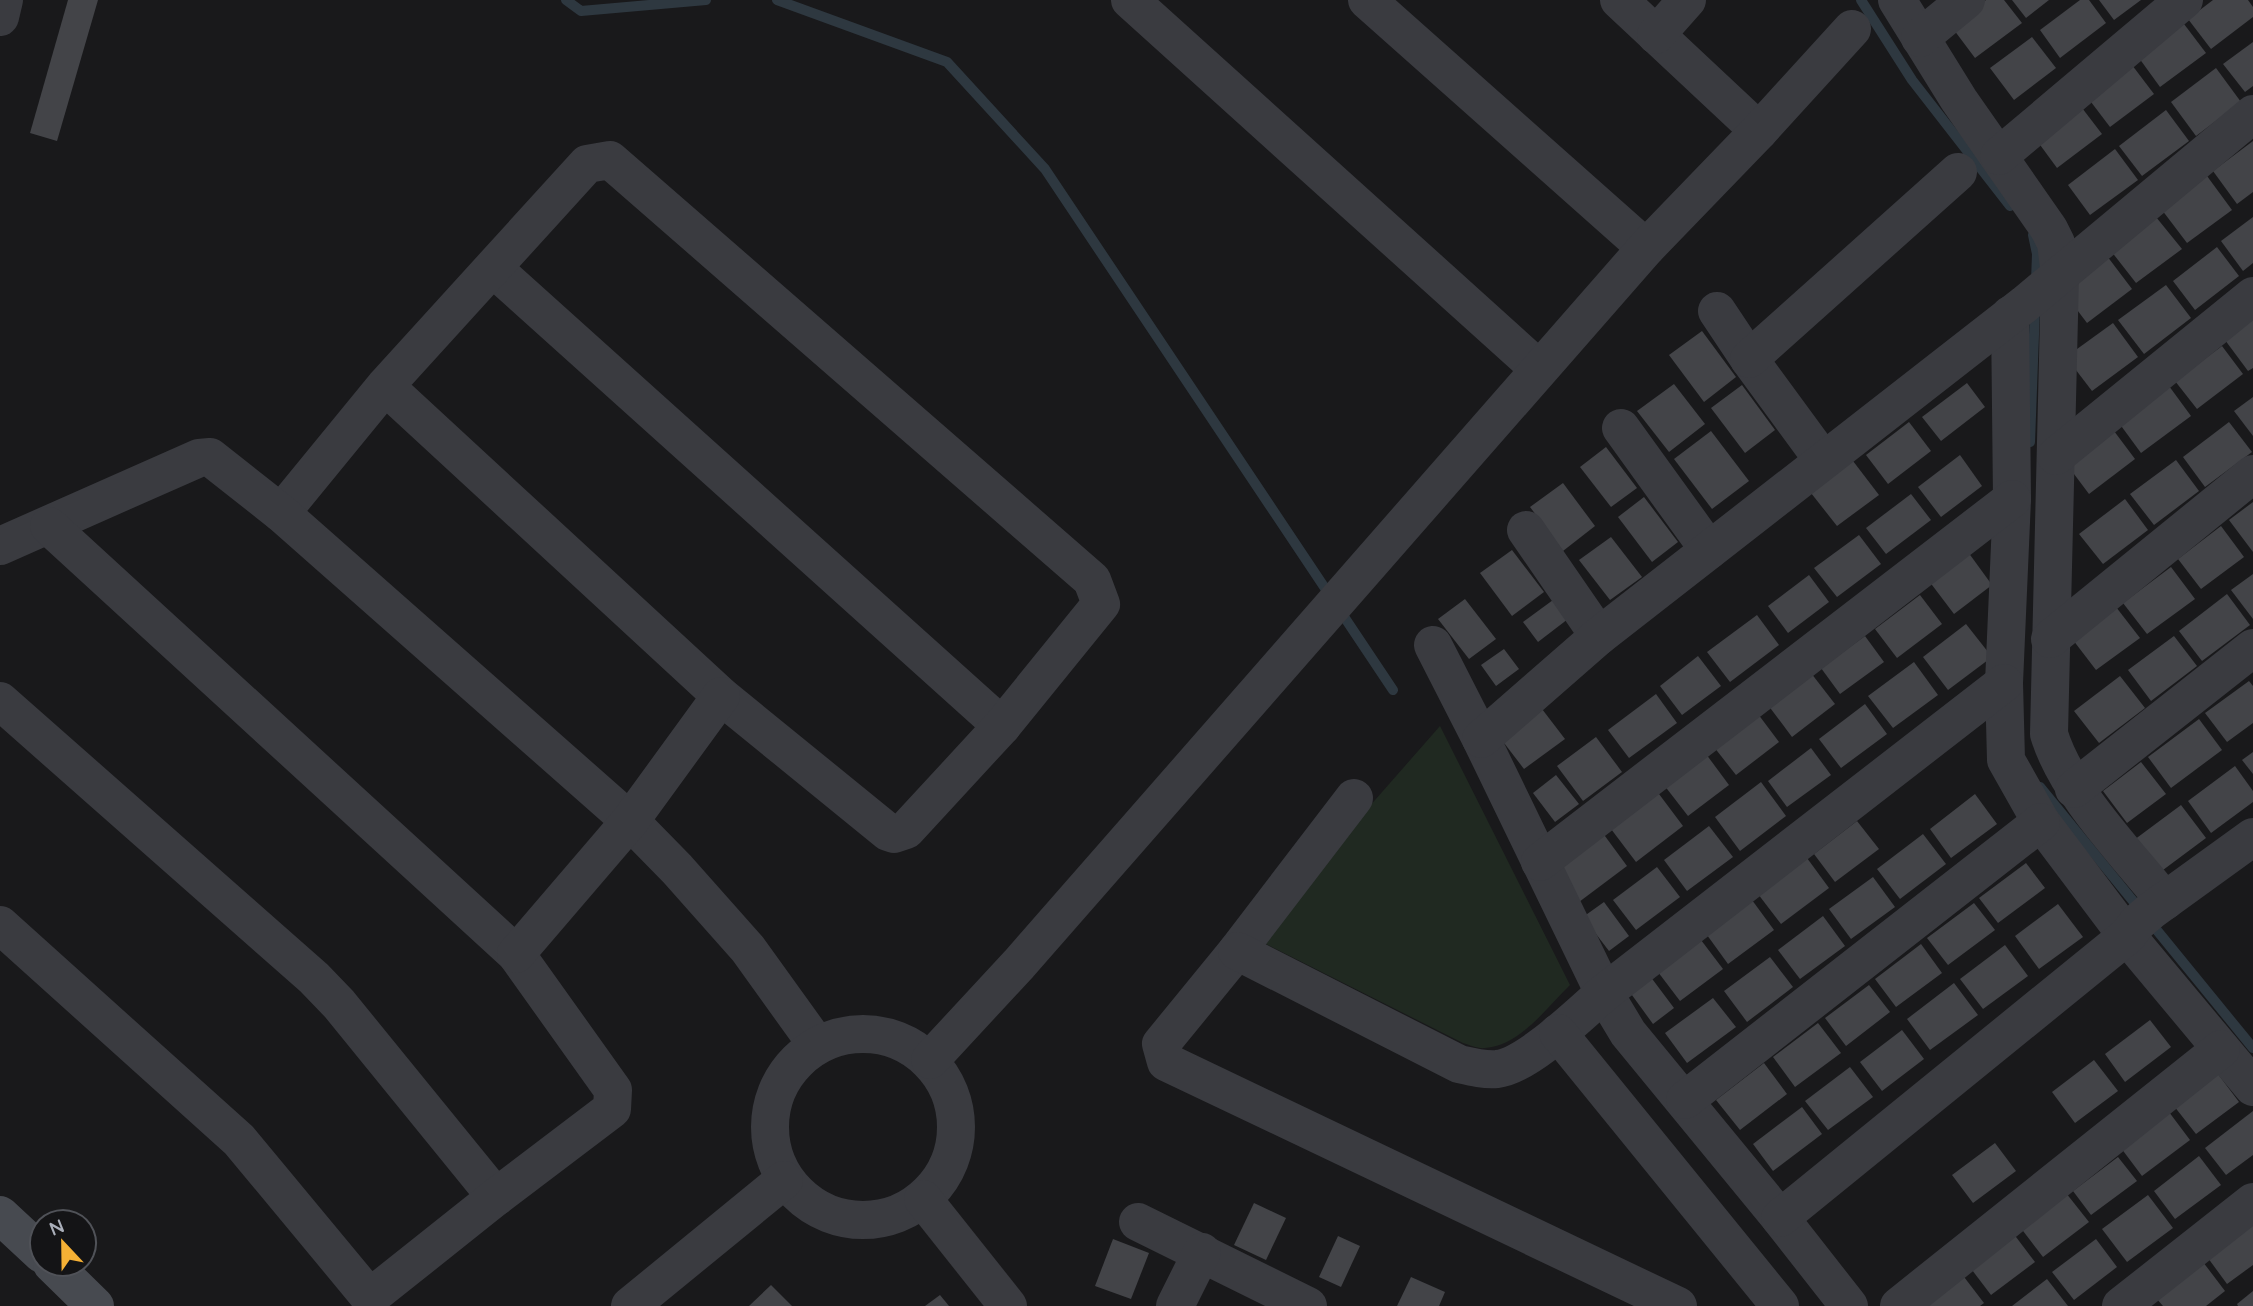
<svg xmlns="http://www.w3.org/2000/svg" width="2253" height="1306" viewBox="0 0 2253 1306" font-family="Quicksand,sans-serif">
	<rect width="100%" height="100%" fill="#19191b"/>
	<path fill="#202921" d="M1440,726L1570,985C1546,1008 1521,1045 1485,1048C1478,1049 1470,1045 1463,1043L1254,938Z"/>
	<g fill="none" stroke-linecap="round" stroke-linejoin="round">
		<g stroke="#2e3840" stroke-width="10">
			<path d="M566,0L581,11L706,0"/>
			<path d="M777,0L947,62L1045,169L1393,690"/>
			<path d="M1861,0L1912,80L2010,206"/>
			<path d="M2033,235L2037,254L2036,281"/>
			<path d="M2030,442L2035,308"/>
			<path d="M2040,787L2253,1048"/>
		</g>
	</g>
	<g fill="#434448">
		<path d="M68,0H98L57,141L30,133Z"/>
		<path d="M1986,0H2004L2022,23L1975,58L1951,26Z"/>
		<path d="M2012,0H2049L2026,18Z"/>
		<path d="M2080,0H2089L2106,23L2060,58L2040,30Z"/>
		<path d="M2099,0H2141L2114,20Z"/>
		<path d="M2213,0H2248L2253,7V17L2211,49L2188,19Z"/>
		<path d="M2184,24L2206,53L2160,87L2139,58Z"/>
		<path d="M2032,37L2056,68L2014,100L1990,68Z"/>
		<path d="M2253,42V86L2245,92L2223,64Z"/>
		<path d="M2132,65L2154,94L2110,127L2088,98Z"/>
		<path d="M2216,68L2241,102L2196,136L2171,102Z"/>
		<path d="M2079,104L2102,134L2057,168L2035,138Z"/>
		<path d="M2166,110L2189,141L2142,176L2119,146Z"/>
		<path d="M2253,141V192L2237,204L2213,171Z"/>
		<path d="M2115,149L2138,180L2090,215L2068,185Z"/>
		<path d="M2207,176L2232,210L2187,243L2162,210Z"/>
		<path d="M2156,217L2182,249L2136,283L2111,251Z"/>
		<path d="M2253,217V263L2243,271L2221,241Z"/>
		<path d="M2217,247L2239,276L2195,310L2173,281Z"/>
		<path d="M2107,256L2132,289L2087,323L2062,290Z"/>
		<path d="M2166,285L2191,318L2144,354L2118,320Z"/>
		<path d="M2253,319V368L2248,371L2225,340Z"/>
		<path d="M2113,323L2138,357L2092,391L2066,357Z"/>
		<path d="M1702,331L1736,377L1704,402L1669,355Z"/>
		<path d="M2222,346L2243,374L2197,409L2175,381Z"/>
		<path d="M1967,383L1985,407L1941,441L1922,417Z"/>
		<path d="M1674,384L1705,424L1669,452L1637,411Z"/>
		<path d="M1742,385L1775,430L1745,453L1711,408Z"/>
		<path d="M2169,386L2191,416L2141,453L2119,423Z"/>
		<path d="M2253,397V436L2234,411Z"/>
		<path d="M1909,422L1931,451L1888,484L1866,455Z"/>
		<path d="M2229,422L2252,452L2205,487L2183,457Z"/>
		<path d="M2111,427L2135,459L2089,494L2065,462Z"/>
		<path d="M1711,431L1749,481L1712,509L1674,459Z"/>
		<path d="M1606,447L1637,488L1611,507L1580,467Z"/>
		<path d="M1960,455L1982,486L1941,517L1918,487Z"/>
		<path d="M2176,460L2199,491L2154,525L2130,494Z"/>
		<path d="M1853,461L1879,495L1837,526L1811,493Z"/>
		<path d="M1563,483L1595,526L1563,551L1530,507Z"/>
		<path d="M1911,494L1931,520L1886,554L1866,528Z"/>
		<path d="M1644,497L1678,542L1652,562L1618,517Z"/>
		<path d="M2125,499L2148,530L2103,564L2079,534Z"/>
		<path d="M2253,502V552L2229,520Z"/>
		<path d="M2221,526L2244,557L2201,589L2178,559Z"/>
		<path d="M1859,535L1881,564L1837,597L1814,568Z"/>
		<path d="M1611,537L1642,577L1610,600L1579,560Z"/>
		<path d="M1512,550L1544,592L1512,616L1480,573Z"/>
		<path d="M1968,552L1992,585L1954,614L1929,581Z"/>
		<path d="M2171,567L2195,599L2147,634L2123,603Z"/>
		<path d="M2253,574V619L2231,590Z"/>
		<path d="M1809,575L1829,602L1788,633L1768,606Z"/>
		<path d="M2227,594L2250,625L2202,661L2179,631Z"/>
		<path d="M1920,595L1942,624L1897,658L1875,629Z"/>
		<path d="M1465,599L1496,639L1469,659L1438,619Z"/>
		<path d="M1553,600L1568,619L1538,642L1523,622Z"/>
		<path d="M2116,607L2140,638L2096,670L2073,640Z"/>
		<path d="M1757,615L1779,645L1730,682L1707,652Z"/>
		<path d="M1966,624L1992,657L1948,690L1923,657Z"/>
		<path d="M1865,636L1884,662L1840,694L1821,668Z"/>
		<path d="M2174,636L2197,666L2151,701L2128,670Z"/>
		<path d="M1504,649L1519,669L1496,686L1481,665Z"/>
		<path d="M1698,656L1721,686L1682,715L1660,686Z"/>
		<path d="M1914,662L1938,695L1893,728L1868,696Z"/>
		<path d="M1811,673L1835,704L1792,737L1768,705Z"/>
		<path d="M2120,676L2145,708L2099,743L2074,711Z"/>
		<path d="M2249,681L2253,686V723L2227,742L2205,713Z"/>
		<path d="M1656,694L1677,723L1629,758L1608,730Z"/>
		<path d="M1865,704L1887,734L1841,768L1819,739Z"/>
		<path d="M1542,709L1565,739L1524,769L1501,739Z"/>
		<path d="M1758,714L1779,742L1736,775L1714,747Z"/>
		<path d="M2199,719L2222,750L2171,788L2148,757Z"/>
		<path d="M1596,737L1622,772L1583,801L1557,766Z"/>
		<path d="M1811,748L1831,775L1787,807L1768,781Z"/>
		<path d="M2253,752V774L2242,760Z"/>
		<path d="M1706,754L1729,785L1688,816L1664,785Z"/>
		<path d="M2141,762L2166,794L2127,823L2103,791Z"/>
		<path d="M2235,766L2253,791V802L2211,833L2188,801Z"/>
		<path d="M1556,775L1579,804L1555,822L1533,793Z"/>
		<path d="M1761,782L1786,816L1740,851L1715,817Z"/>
		<path d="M1656,790L1683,826L1636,862L1608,825Z"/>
		<path d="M1975,794L1997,824L1951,858L1930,829Z"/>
		<path d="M2181,805L2206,838L2159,873L2134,840Z"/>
		<path d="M1857,821L1879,849L1835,882L1814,854Z"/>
		<path d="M1709,826L1733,857L1687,891L1664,860Z"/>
		<path d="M1602,832L1627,866L1579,902L1553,867Z"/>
		<path d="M1923,834L1946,864L1900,899L1877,869Z"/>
		<path d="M1807,858L1829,888L1781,924L1758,894Z"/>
		<path d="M2026,863L2045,888L1998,923L1979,898Z"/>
		<path d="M1657,867L1680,897L1636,930L1613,900Z"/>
		<path d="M1873,877L1895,907L1851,939L1829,909Z"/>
		<path d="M1752,900L1774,930L1728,964L1707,935Z"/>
		<path d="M1604,902L1629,936L1609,951L1583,917Z"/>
		<path d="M1974,903L1995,930L1948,965L1927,938Z"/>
		<path d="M2058,904L2083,937L2039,969L2015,936Z"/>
		<path d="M1823,916L1845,946L1800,979L1778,950Z"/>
		<path d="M1701,940L1723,969L1680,1001L1658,972Z"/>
		<path d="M1921,944L1942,973L1896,1007L1875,979Z"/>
		<path d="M2005,945L2028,976L1983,1009L1960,979Z"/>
		<path d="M1770,957L1793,987L1747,1022L1724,991Z"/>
		<path d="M1650,976L1674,1008L1653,1024L1629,991Z"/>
		<path d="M1954,983L1978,1015L1930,1050L1907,1019Z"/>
		<path d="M1869,985L1890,1012L1846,1046L1825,1018Z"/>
		<path d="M1713,998L1736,1027L1687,1063L1665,1033Z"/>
		<path d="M2150,1020L2171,1047L2125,1082L2105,1054Z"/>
		<path d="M1818,1023L1841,1053L1795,1087L1773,1057Z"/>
		<path d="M1902,1030L1924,1059L1882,1091L1860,1062Z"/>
		<path d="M2094,1060L2118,1091L2075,1123L2052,1092Z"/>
		<path d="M1764,1063L1787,1094L1740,1130L1716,1100Z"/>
		<path d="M1850,1067L1873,1097L1828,1130L1805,1101Z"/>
		<path d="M2218,1074L2239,1102L2196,1134L2174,1106Z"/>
		<path d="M1802,1107L1822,1134L1773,1171L1753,1144Z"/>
		<path d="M2253,1111V1155L2226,1175L2205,1148Z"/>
		<path d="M2169,1112L2190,1140L2142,1176L2121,1148Z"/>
		<path d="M1995,1143L2016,1171L1973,1203L1952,1175Z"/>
		<path d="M2199,1156L2221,1185L2175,1219L2154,1191Z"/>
		<path d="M2118,1157L2137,1181L2091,1215L2073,1191Z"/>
		<path d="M2066,1193L2089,1222L2043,1257L2020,1227Z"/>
		<path d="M2148,1195L2173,1228L2127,1262L2102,1229Z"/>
		<path d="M1254,1203L1286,1218L1266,1260L1234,1245Z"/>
		<path d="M2253,1224V1265L2227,1284L2208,1258Z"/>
		<path d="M2013,1233L2035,1262L1991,1295L1969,1266Z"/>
		<path d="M1338,1236L1360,1246L1341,1287L1319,1277Z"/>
		<path d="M1113,1239L1149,1253L1131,1299L1095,1286Z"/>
		<path d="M2096,1239L2117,1267L2074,1300L2052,1272Z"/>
		<path d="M2203,1262L2225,1291L2206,1306H2163L2156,1298Z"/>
		<path d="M1961,1273L1984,1303L1980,1306H1917Z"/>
		<path d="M1411,1277L1445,1292L1439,1306H1397Z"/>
		<path d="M2047,1279L2068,1306H2012Z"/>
		<path d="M771,1285L792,1306H749Z"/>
		<path d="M2253,1291V1306H2238L2237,1304Z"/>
		<path d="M940,1295L949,1306H925Z"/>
	</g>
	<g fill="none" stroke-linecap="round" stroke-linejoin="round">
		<g stroke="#3a3b40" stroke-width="38">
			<path d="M1130,0L1539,369"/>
			<path d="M1367,0L1646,248"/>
			<path d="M1619,0L1759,131"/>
			<path d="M1897,0L1959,100L2049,229L2056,243L2060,275L2049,734C2067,793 2126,852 2165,901"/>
			<path d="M0,17L4,0"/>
			<path d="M1656,35L1687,0"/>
			<path d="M1920,38L1966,0"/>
			<path d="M1999,156L2184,0"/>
			<path d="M494,269L1002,726"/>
			<path d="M1717,311L1749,359L1823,460"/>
			<path d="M2010,315L2012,499L2004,683L2006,760L2041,822L2127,936L2253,1087"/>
			<path d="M1749,359L1958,172"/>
			<path d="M1621,428L1709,550"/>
			<path d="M2056,456L2253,296"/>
			<path d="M281,513L385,386L587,164L610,160L1092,580L1101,604L1002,726L906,830L894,834L888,832L721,696L385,386"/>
			<path d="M1526,530L1599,636"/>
			<path d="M0,546L199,458L210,457L281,513L630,821L677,869L748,949L817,1045"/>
			<path d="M2050,639L2253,474"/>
			<path d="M1433,645L1481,739L1604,993L1628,1033L1780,1218L1849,1306"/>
			<path d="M0,701L314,978L339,1004L496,1197"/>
			<path d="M1481,739L1599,636L2025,304L2253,114"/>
			<path d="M2074,789L2253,648"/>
			<path d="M1354,798L1237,951L1161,1044L1166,1062L1678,1306"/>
			<path d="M1540,862L2012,499"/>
			<path d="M0,925L239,1140L366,1293L378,1291L496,1197L612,1109L613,1090L516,954L49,526"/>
			<path d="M1237,951L1459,1064C1472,1067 1484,1070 1497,1069C1527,1066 1580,1014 1604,993L2004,683"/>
			<path d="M516,954L630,821L721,696"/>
			<path d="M1558,1033L1780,1306"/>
			<circle cx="863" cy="1127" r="93"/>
			<path d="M930,1060L1019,964L1646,248L1759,131L1852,29"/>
			<path d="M1685,1100L2041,822"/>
			<path d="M923,1199L1008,1306"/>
			<path d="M1780,1218L2127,936L2138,922L2152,910L2253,837"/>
			<path d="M1138,1222L1308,1306"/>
			<path d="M630,1306L784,1180"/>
			<path d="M1175,1306L1202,1252"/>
			<path d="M1899,1306L2221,1049"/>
			<path d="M2121,1306L2253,1202"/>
		</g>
		<g stroke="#474a50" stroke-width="38">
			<path d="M0,1215L42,1254"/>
			<path d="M52,1264L95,1306"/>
		</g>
	</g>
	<g transform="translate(63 1243) rotate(338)"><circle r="33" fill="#141416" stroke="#505258" stroke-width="2"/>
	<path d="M0-5L12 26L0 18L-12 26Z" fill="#f6b135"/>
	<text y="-10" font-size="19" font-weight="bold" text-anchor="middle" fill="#abb0bb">N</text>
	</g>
</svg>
